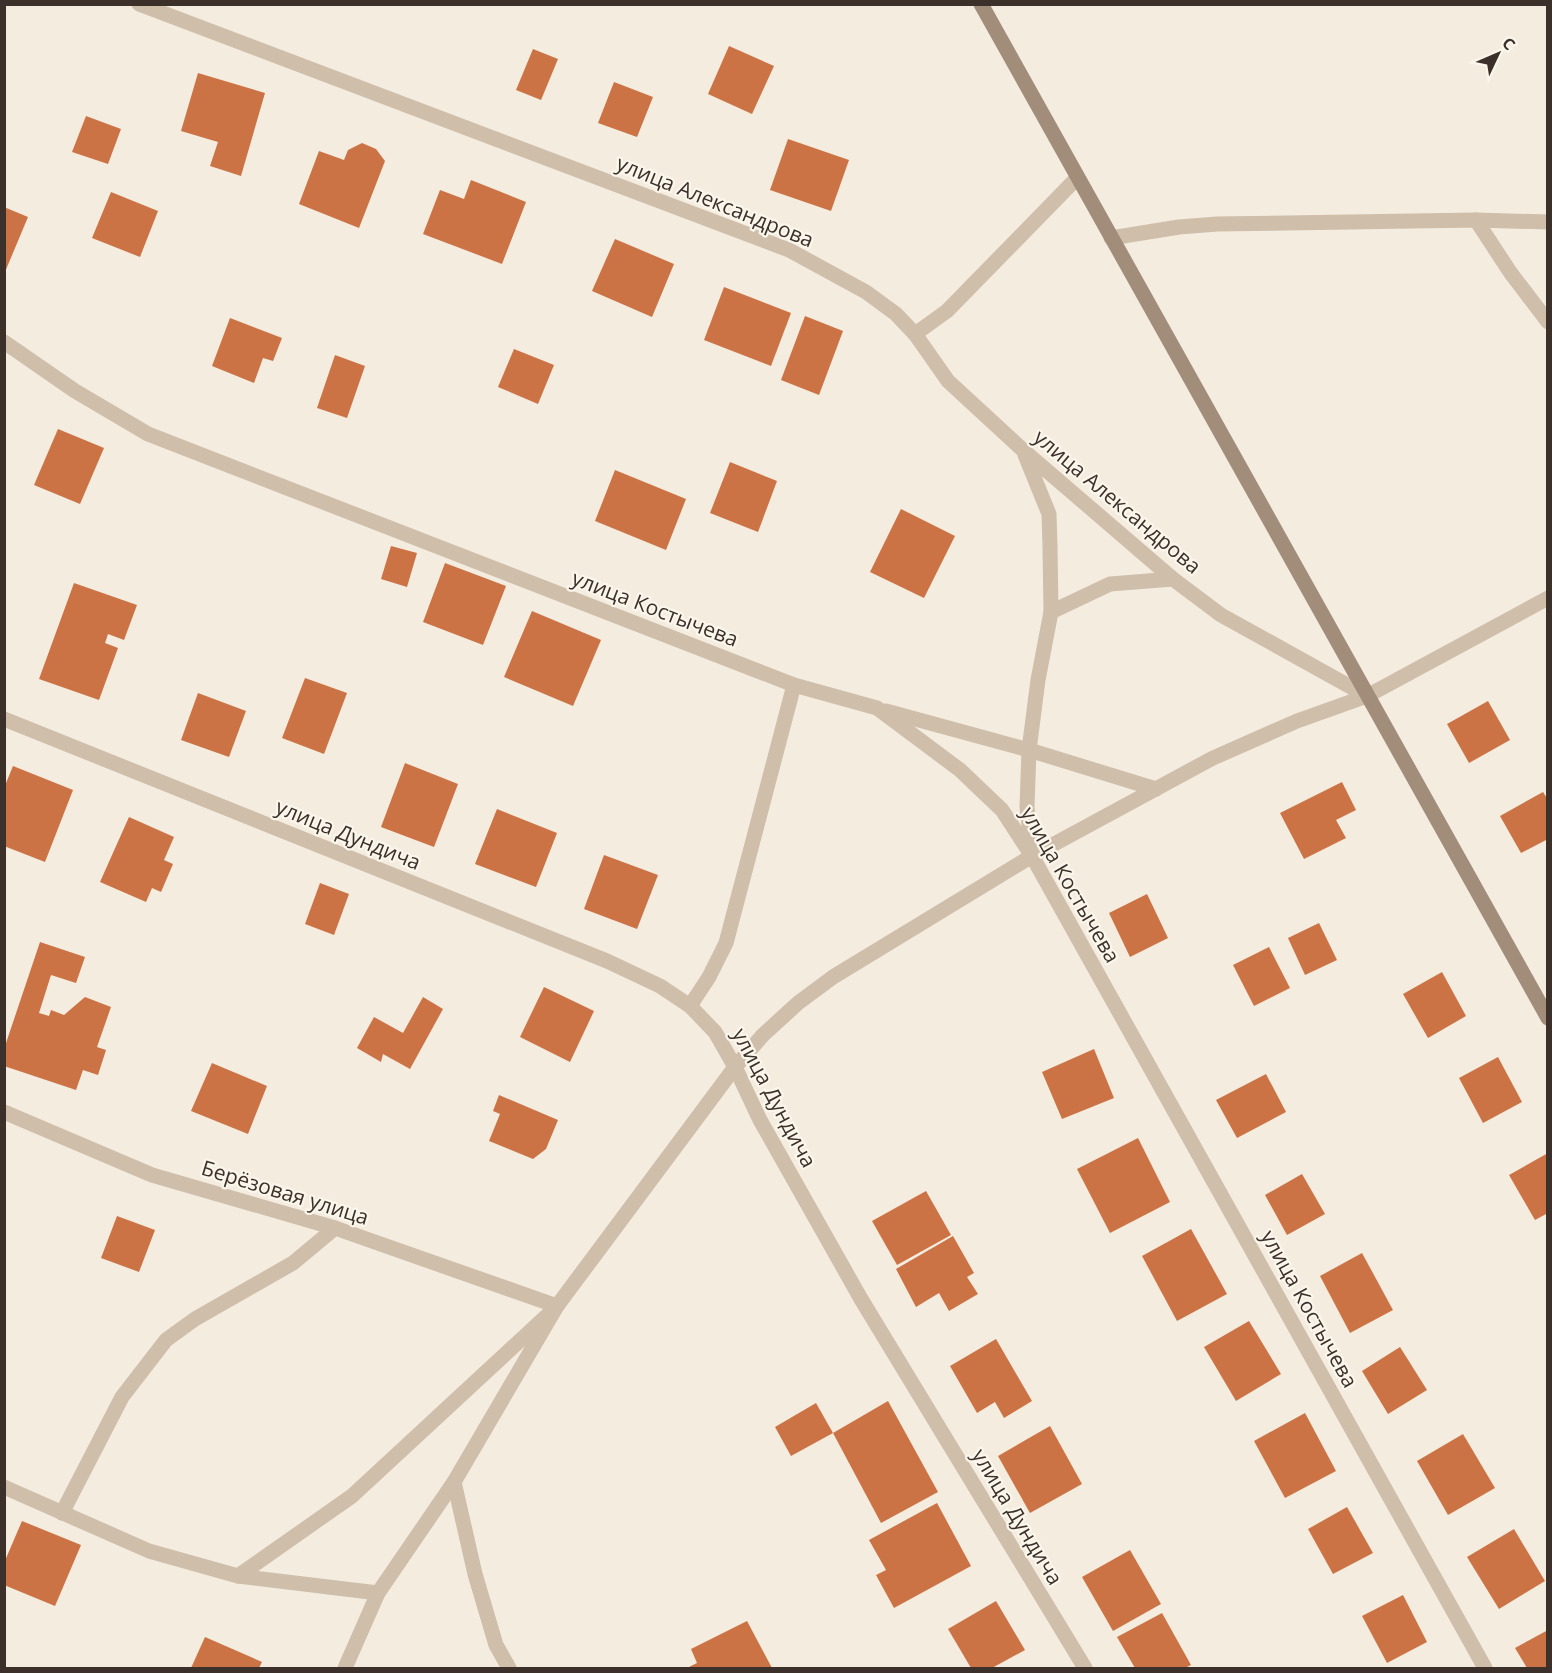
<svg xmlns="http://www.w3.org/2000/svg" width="1552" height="1673" viewBox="0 0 1552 1673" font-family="'Open Sans',sans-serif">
	<rect width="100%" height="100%" fill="#f4ecdf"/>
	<g fill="#cc7346">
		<path d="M729,46L774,66L752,114L708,94Z"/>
		<path d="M533,49L558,59L541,100L516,90Z"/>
		<path d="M198,73L265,93L241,176L210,166L218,142L181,131Z"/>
		<path d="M614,82L653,97L637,137L598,123Z"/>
		<path d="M86,116L121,129L108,164L72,152Z"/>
		<path d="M788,139L849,160L831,211L770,190Z"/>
		<path d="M362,143L376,149L385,161L359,228L299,204L319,151L344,160L348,150Z"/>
		<path d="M471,180L526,202L502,264L423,234L440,190L464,199Z"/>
		<path d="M111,192L158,211L140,257L92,238Z"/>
		<path d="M4,207L28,217L5,272H4Z"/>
		<path d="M615,239L674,264L652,317L592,291Z"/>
		<path d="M724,287L791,313L771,366L704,340Z"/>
		<path d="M805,316L843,331L819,395L781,380Z"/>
		<path d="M230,318L282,338L273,361L263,358L254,383L212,366Z"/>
		<path d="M514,349L554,365L538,404L498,387Z"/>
		<path d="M335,355L365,366L347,418L317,408Z"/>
		<path d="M58,429L104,448L80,504L34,485Z"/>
		<path d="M730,462L777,481L758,532L710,513Z"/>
		<path d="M615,470L686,499L666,550L595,521Z"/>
		<path d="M901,509L955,536L924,598L870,572Z"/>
		<path d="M391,546L417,553L407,587L381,579Z"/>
		<path d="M445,563L506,586L483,645L423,622Z"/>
		<path d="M74,583L137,605L124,640L108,634L105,643L118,648L99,700L39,679Z"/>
		<path d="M532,611L601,640L573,706L504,677Z"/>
		<path d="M305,678L347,693L324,754L282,738Z"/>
		<path d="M198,693L246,711L229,757L181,740Z"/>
		<path d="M1488,701L1510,740L1469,763L1447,724Z"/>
		<path d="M405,763L458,784L434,847L381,827Z"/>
		<path d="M13,766L73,790L45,862L4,846V788Z"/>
		<path d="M1342,782L1356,810L1336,820L1346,838L1304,859L1280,813Z"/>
		<path d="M1543,792L1548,800V839L1521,853L1500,816Z"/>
		<path d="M497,809L557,833L536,887L475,864Z"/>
		<path d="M129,817L174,837L164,860L173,864L161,892L152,888L146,902L100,882Z"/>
		<path d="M604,855L658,875L637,929L584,909Z"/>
		<path d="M320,883L349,894L334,935L305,924Z"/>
		<path d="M1147,894L1168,938L1130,957L1109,913Z"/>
		<path d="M1319,923L1337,960L1305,975L1288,938Z"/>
		<path d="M40,942L85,957L76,983L51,975L39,1013L49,1016L51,1010L64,1015L85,997L111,1007L97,1047L106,1050L98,1075L83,1070L76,1090L4,1066V1049Z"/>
		<path d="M1269,947L1290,988L1254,1006L1233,965Z"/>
		<path d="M1442,972L1466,1016L1428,1038L1403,994Z"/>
		<path d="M544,987L594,1011L570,1062L520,1037Z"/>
		<path d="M423,997L443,1009L410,1069L383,1054L381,1062L357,1048L374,1017L403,1033Z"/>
		<path d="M1094,1049L1114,1098L1062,1119L1042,1072Z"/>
		<path d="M1498,1057L1522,1102L1483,1123L1459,1078Z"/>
		<path d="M212,1063L267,1086L248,1134L191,1111Z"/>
		<path d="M1266,1074L1286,1112L1237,1138L1216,1100Z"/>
		<path d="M499,1095L558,1120L546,1149L533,1159L489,1141L500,1114L493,1111Z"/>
		<path d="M1138,1138L1170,1202L1110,1233L1077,1169Z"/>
		<path d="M1548,1153V1213L1535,1220L1509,1175Z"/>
		<path d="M1302,1174L1325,1214L1287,1235L1265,1195Z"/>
		<path d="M926,1191L951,1235L897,1265L872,1221Z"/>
		<path d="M117,1216L155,1230L139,1272L101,1258Z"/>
		<path d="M1191,1229L1227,1294L1177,1321L1142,1256Z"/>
		<path d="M953,1236L974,1273L967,1277L978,1294L949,1311L939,1293L916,1307L896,1269Z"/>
		<path d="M1362,1253L1393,1310L1350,1333L1320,1276Z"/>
		<path d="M1249,1321L1281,1374L1236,1401L1204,1347Z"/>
		<path d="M996,1339L1032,1401L1004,1418L995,1402L977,1413L950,1366Z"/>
		<path d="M1400,1347L1427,1390L1388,1414L1362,1371Z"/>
		<path d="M888,1401L938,1492L881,1523L833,1433Z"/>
		<path d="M816,1403L833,1433L791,1456L775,1427Z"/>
		<path d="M1305,1413L1336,1471L1285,1498L1254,1441Z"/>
		<path d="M1050,1426L1082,1484L1030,1513L998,1456Z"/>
		<path d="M1463,1434L1495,1488L1448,1515L1417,1461Z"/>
		<path d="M937,1503L971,1566L894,1608L876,1575L886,1570L869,1540Z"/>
		<path d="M1347,1507L1373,1553L1333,1574L1308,1529Z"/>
		<path d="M22,1521L81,1545L55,1606L4,1585V1563Z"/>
		<path d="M1514,1529L1545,1581L1499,1609L1467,1557Z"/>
		<path d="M1130,1550L1161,1604L1113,1631L1082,1577Z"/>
		<path d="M1403,1595L1427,1642L1387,1663L1362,1616Z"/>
		<path d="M996,1601L1025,1650L992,1668H971L948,1629Z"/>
		<path d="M1162,1613L1191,1665L1185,1668H1135L1117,1637Z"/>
		<path d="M747,1621L772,1668H687L697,1663L691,1649Z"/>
		<path d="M1548,1630V1668H1527L1515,1648Z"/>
		<path d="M205,1637L262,1662L259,1668H191Z"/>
	</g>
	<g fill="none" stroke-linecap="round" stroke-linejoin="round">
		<g stroke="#cebeaa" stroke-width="15">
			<path d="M915,334L947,311L1077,178"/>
			<path d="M1367,696L1548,598"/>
			<path d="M690,1006L709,977L726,943L794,685"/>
			<path d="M62,1513L122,1397L166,1340L195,1319L293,1263L335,1228"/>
			<path d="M238,1576L352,1496L553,1310"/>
		</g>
		<g stroke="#cebeaa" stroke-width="15">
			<path d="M139,4L789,250L866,292L896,314L915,334L948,381L1024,451L1173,579L1221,615L1367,696"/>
			<path d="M1476,220L1510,272L1548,322"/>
			<path d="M1111,238L1179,227L1217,224L1476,220L1548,222"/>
			<path d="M4,342L75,391L148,434L794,685L877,708L960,770L1002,810L1032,856L1485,1668"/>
			<path d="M1025,455L1049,514L1050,547L1051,612L1038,680L1029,750L1027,807L1032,853"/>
			<path d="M1051,612L1110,584L1173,579"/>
			<path d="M886,711L1029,750L1156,789"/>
			<path d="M4,719L607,961L660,986L690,1006L715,1032L735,1067L760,1120L861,1299L1085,1668"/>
			<path d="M4,1112L152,1175L335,1228L557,1306"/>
			<path d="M454,1482L475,1574L496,1645L509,1668"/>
			<path d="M4,1487L149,1551L238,1576L378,1593"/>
			<path d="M345,1668L378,1593L454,1482L557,1306L735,1067L763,1035L798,1003L833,977L1032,856L1213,758L1297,721L1367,696"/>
		</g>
		<path stroke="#a28d7b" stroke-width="15" d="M981,4L1548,1018"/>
	</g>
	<g text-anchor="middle" stroke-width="4.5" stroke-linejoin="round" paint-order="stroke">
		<g font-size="21" fill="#3b312a" stroke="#fbf6ec">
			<text transform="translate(715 202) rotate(22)" y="7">улица Александрова</text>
			<text transform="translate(1117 502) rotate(40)" y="7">улица Александрова</text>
			<text transform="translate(655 609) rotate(21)" y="7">улица Костычева</text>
			<text transform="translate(348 835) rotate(22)" y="7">улица Дундича</text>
			<text transform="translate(1070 885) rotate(60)" y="7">улица Костычева</text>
			<text transform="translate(774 1098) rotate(62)" y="7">улица Дундича</text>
			<text transform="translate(285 1193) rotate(17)" y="7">Берёзовая улица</text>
			<text transform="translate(1309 1309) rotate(61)" y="7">улица Костычева</text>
			<text transform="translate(1017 1517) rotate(59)" y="7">улица Дундича</text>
		</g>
	</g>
	<rect width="1552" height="1673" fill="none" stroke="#3b312a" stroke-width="12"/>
	<g transform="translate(1498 54) rotate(46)" stroke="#fbf6ec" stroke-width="4.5" paint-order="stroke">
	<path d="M0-4.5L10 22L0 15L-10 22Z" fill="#3b312a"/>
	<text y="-9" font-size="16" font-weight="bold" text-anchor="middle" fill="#3b312a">С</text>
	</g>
</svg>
